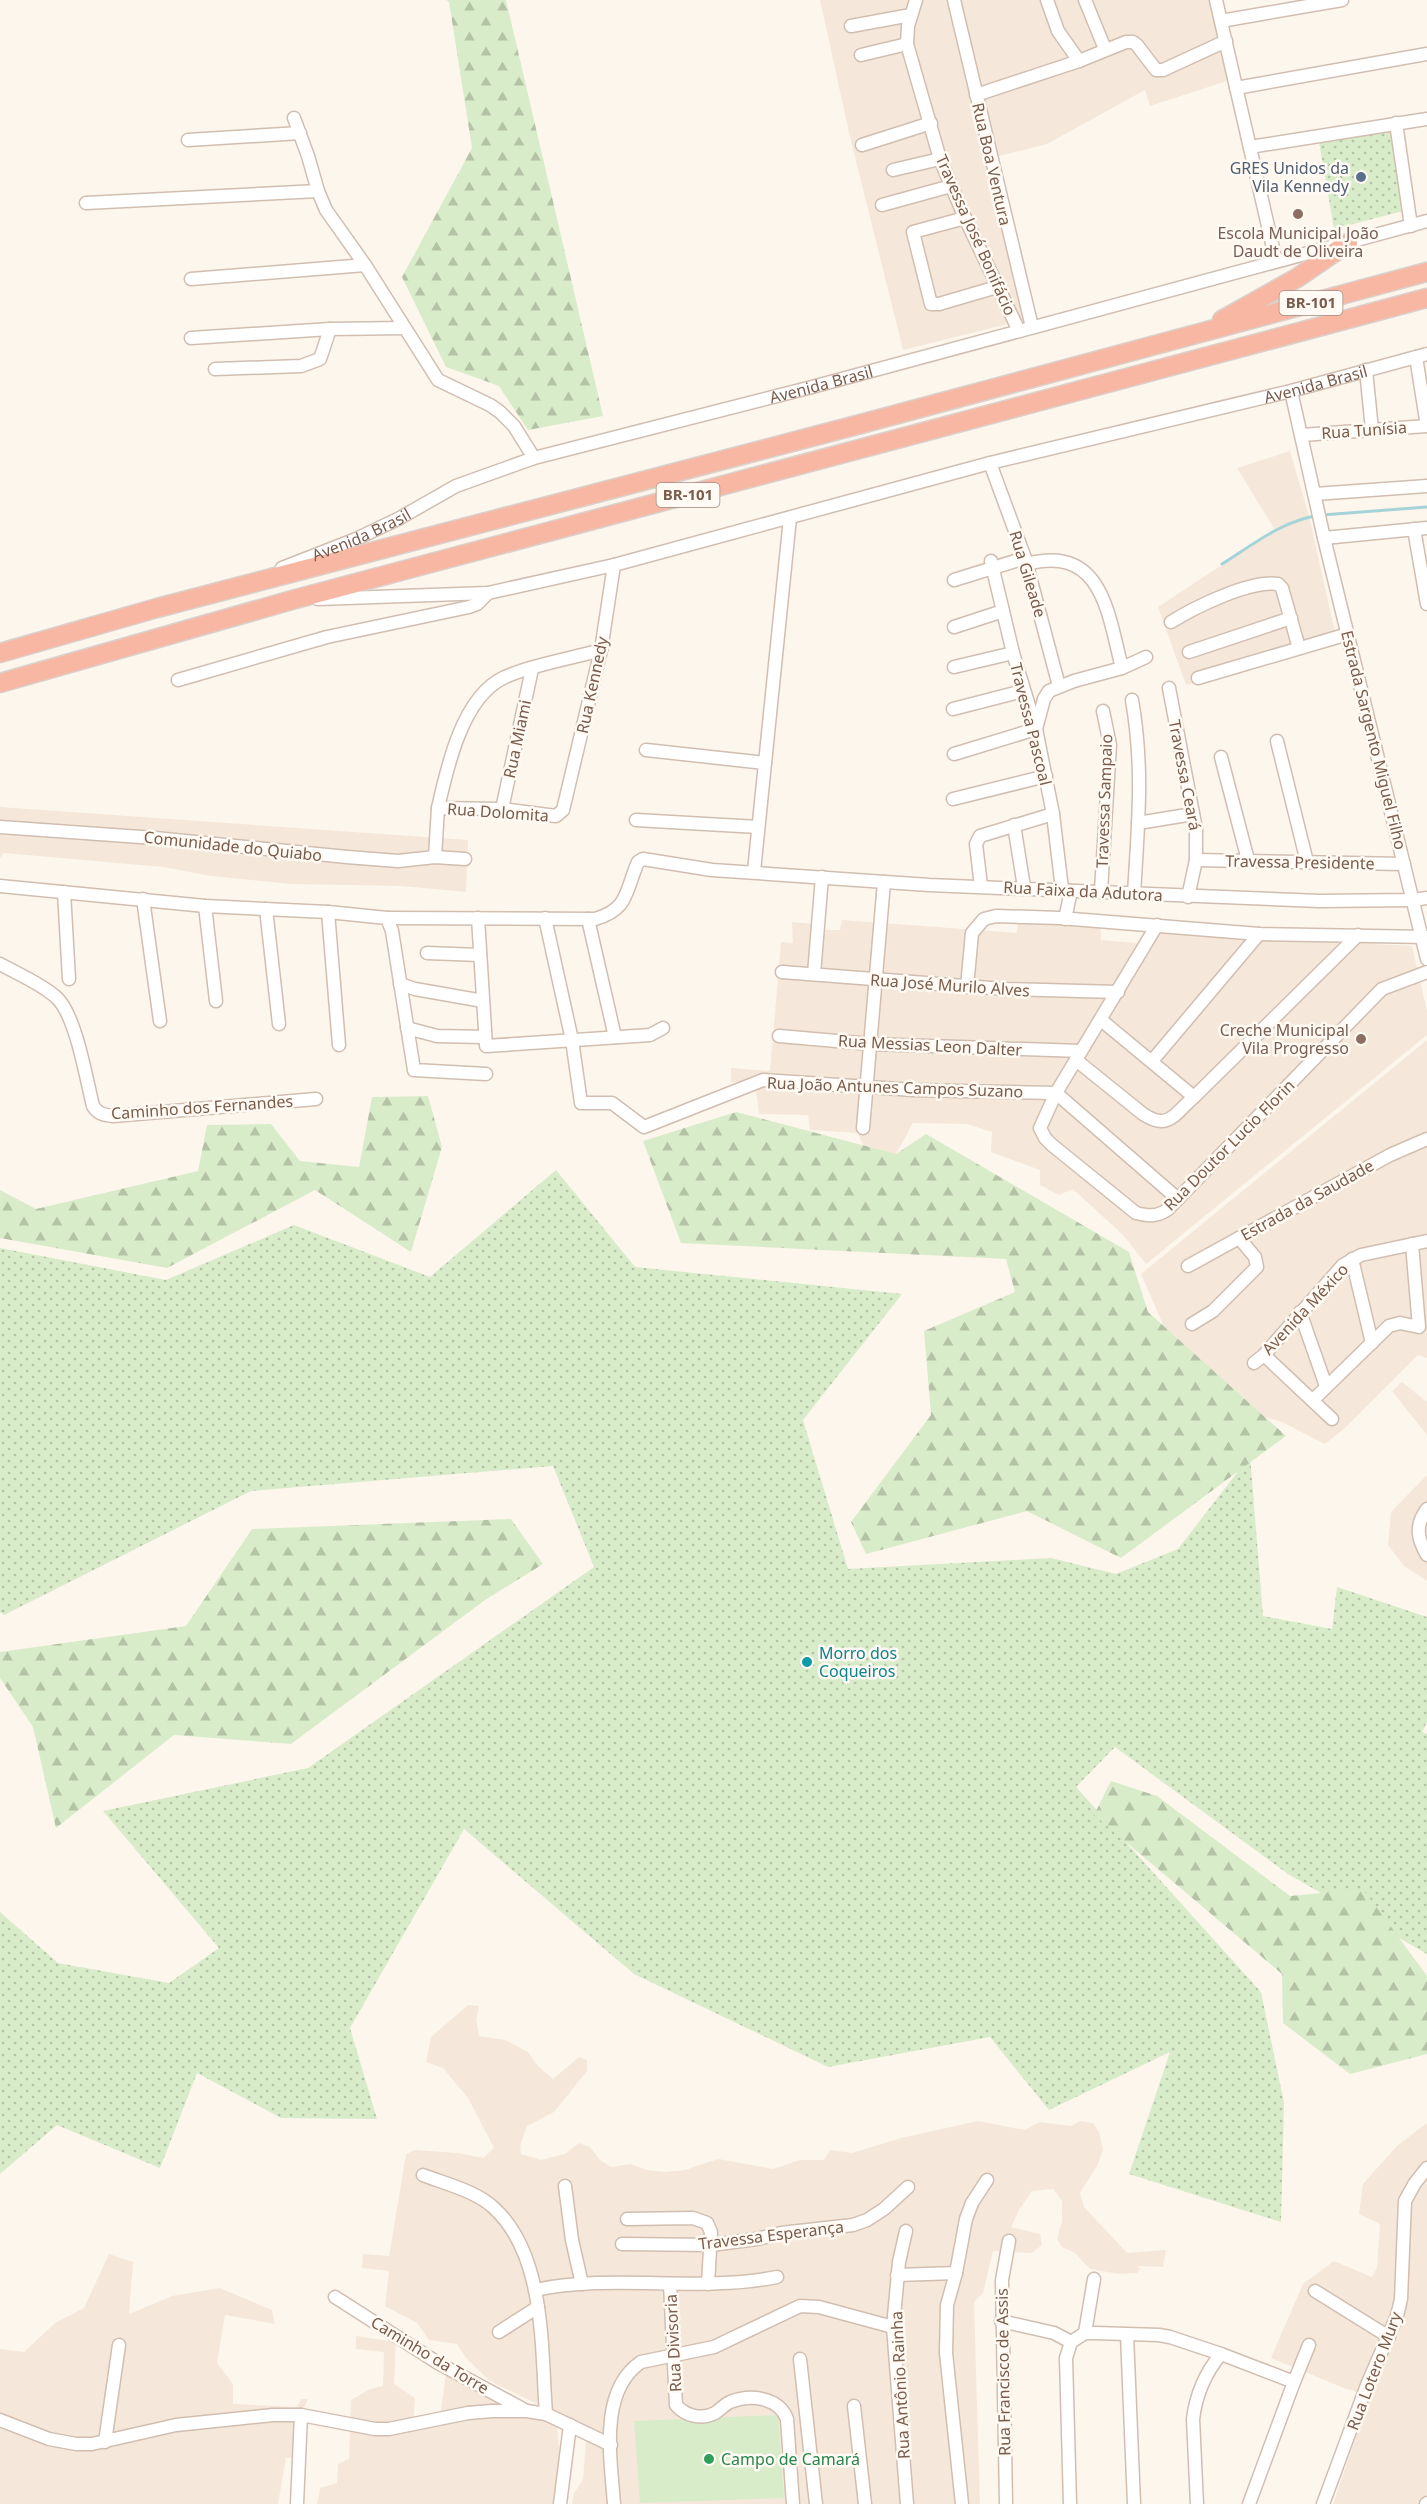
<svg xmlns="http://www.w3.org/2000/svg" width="1427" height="2504" viewBox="0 0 1427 2504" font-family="'Noto Sans',sans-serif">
	<defs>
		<pattern id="grass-dots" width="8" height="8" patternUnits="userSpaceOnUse" patternTransform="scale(1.5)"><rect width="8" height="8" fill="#d8ecc9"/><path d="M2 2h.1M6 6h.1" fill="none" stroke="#b4c2a5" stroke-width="1.8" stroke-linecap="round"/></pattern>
		<pattern id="forest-firs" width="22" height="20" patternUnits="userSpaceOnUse" patternTransform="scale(1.5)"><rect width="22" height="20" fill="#d8ecc9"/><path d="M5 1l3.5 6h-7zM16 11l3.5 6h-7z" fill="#b4c2a5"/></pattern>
	</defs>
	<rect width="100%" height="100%" fill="#fdf6ec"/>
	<g fill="#f5e8da">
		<path d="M820,0H1212L1230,80L1150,106L1145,90L1047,144L987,159L1028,319L903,350L850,137Z"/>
		<path d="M1290,451L1309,516L1336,637L1186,685L1158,607L1275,530L1237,468Z"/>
		<path d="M0,807L468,840L466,892L401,886L291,884L211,876L163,867L4,853L0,858Z"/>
		<path d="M842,920L1017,933L1018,920L1100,924L1101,940L1148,944L1155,932L1412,946L1427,1011V1035L1146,1264L1123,1235L1073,1189L1059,1195L1040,1185V1170L991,1152L992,1132L967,1124L913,1123L896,1154L866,1152L858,1133L810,1130L808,1115L759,1114L755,1083L731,1082V1068L770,1071L781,942L793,943L792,922L815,924L825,930H840Z"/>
		<path d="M1427,1040V1358L1418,1355L1346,1427L1325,1444L1282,1422L1229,1407L1178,1359L1141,1274Z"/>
		<path d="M1402,1382L1427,1402V1435L1392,1391Z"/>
		<path d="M1427,1475V1581L1404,1566L1388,1545L1391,1512Z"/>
		<path d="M468,2005L479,2006L476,2019L479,2036L505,2040L528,2052L538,2066L553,2079L579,2057L587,2060V2071L554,2112L527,2126L520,2146L521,2154L541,2160L565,2154L579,2143L590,2147L600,2160L611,2167L630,2164L647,2170L666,2172L685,2170L718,2159L773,2169L800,2160H823L831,2150L852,2153L901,2138L978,2121L1025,2130L1040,2122L1071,2126L1080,2121L1093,2123L1099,2132L1103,2150L1097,2166L1080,2193L1084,2207L1127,2253L1166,2250L1163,2267L1138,2266L1140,2269L1137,2273L1119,2274L1090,2269L1075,2253L1062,2247L1057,2239L1062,2221V2201L1053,2189L1032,2191L1019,2210L1011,2227L1040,2234L1042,2245L1032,2253L993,2251L983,2293L974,2302L980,2504H572L574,2493L583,2480L587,2428L490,2381L466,2358L457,2344L429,2340L417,2323L385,2306L389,2271L362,2268L363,2254L389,2256L406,2154L415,2150L458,2153L483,2158L494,2148L468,2098L443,2068L426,2062L431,2037Z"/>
		<path d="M1427,2123V2504H1333L1370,2396L1344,2388L1271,2358L1303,2284L1334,2261L1372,2277L1377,2268L1380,2224L1359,2214L1363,2184L1397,2146Z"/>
		<path d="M109,2254L133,2262L129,2314L172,2296L220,2288L272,2310L275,2324L225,2315L217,2363L233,2384V2404L297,2407L301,2399H308L303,2410L301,2458H286L278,2504H0V2349L24,2352L55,2323L84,2308Z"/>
		<path d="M356,2336L396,2342L394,2384L415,2398L413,2424L439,2423L447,2367L557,2424L561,2474L555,2504H317L320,2488L337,2483L338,2464L349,2459L351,2400L370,2389L383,2386L384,2352L356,2349Z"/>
	</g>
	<g fill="url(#grass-dots)">
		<path d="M1390,131L1403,211L1334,229L1319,142Z"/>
		<path d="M556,1170L635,1267L902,1294L803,1420L848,1569L1051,1558L1116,1574L1178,1549L1250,1456L1263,1616L1332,1629L1337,1587L1427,1617V1722L1422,1732L1427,1734V1954L1288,1874L1115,1747L1076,1787L1261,1992L1284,2103L1281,2222L1129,2174L1170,2052L1049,2110L990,2037L828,2067L634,1974L464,1829L350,2028L377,2119L281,2118L197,2073L160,2168L57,2125L0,2174V1912L58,1963L169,1983L219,1948L103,1811L308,1768L594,1567L553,1466L251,1491L4,1615L0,1612V1248L166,1280L294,1225L430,1277Z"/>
	</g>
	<g fill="url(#forest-firs)">
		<path d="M446,0H506L603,416L528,430L499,386L446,367L402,277L472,148L449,2Z"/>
		<path d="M428,1096L442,1147L411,1252L315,1190L167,1268L0,1238V1190L36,1209L198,1171L207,1125L271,1124L300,1161L359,1167L372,1097Z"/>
		<path d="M736,1112L896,1154L926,1134L1129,1252L1148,1312L1286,1436L1121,1558L1027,1511L866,1554L851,1522L931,1415L924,1331L1015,1292L1006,1259L681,1243L643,1141Z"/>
		<path d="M511,1519L543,1564L485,1600L291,1744L174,1735L56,1828L33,1727L0,1678V1652L186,1626L252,1529Z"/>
		<path d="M1111,1781L1157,1796L1290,1896L1363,1889L1427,1976V2054L1350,2074L1283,2023L1282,1974L1094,1815Z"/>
	</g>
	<path fill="#d8ecc9" d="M778,2415L784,2498L640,2503L634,2421Z"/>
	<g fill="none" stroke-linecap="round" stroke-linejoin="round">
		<g stroke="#a5d3da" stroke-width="3">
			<path d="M1322,515L1427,507"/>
			<path d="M1222,564C1251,546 1282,521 1316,516"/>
		</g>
		<defs>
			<g id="minor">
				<path d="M916,0L908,26L907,44L940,159L965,218L1019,331"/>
				<path d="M954,0L1032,327"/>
				<path d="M1047,0L1058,31L1079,61"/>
				<path d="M1085,0L1105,49"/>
				<path d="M1216,0L1276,261"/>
				<path d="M1221,21L1342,0"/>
				<path d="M851,26L911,15"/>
				<path d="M861,55L907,44"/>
				<path d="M1236,88L1427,54"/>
				<path d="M976,95L1079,61L1126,42H1133L1137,45L1156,70H1163L1226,41"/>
				<path d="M294,118L308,156L318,191L326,210L365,265L438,380L490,405L500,412L514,426L534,458"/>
				<path d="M1396,123L1411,226"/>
				<path d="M188,140L300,133"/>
				<path d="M862,145L931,123"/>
				<path d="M1250,147L1427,119"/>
				<path d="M893,170L940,159"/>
				<path d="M86,203L318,191"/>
				<path d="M882,205L951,186"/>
				<path d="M965,218L913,232L931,304H939L997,287"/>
				<path d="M191,279L365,265"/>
				<path d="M191,338L330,329L404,328"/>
				<path d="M1416,357L1427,426"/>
				<path d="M215,369L301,366L320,359L330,329"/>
				<path d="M1366,370L1372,430"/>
				<path d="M1291,391L1324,538L1427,959"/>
				<path d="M1302,435L1427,426"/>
				<path d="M990,463L1025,558L1059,686"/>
				<path d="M1315,494L1427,486"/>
				<path d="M1414,529L1427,604"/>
				<path d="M1324,538L1427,528"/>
				<path d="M991,561L1013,653L1036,729L1053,814L1062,889"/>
				<path d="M1027,564C1102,544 1108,613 1122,668"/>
				<path id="s1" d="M282,568L356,539L398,519L456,486L534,458L812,387L1427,221"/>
				<path d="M954,580L1025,558"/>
				<path id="s2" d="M318,599L488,593L614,565L990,463L1291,391L1427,354"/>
				<path d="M1171,622C1195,607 1250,580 1278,584L1282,588L1299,648"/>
				<path d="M954,627L1003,611"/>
				<path d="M1189,652L1291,618"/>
				<path d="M954,667L1013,653"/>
				<path d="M1198,678L1348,634"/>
				<path d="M178,680L327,637L469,607L477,604L488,593"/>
				<path d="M1169,688L1196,829V860L1188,897"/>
				<path d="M1132,700C1144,769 1138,825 1134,894"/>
				<path d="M953,709L1023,691"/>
				<path d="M1277,741L1307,862"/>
				<path d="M646,750L765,763"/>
				<path d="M954,754L1036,729L1044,699L1049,691L1074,681L1122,668L1146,657"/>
				<path d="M1221,757L1248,860"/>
				<path d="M953,799L1046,776"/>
				<path d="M438,808C447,768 462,698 503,678C527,666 573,658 601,650"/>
				<path d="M502,809L532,669"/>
				<path d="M636,820L758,827"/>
				<path d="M1138,823L1193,814"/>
				<path d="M1014,825L1024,887"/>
				<path d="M0,827L155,838L347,857L398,861L435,857L465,859"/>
				<path d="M435,857L438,808L502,809L556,816L563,810L601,650L614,565"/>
				<path d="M1196,860L1404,864"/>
				<path d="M754,871L790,518"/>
				<path d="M0,886L205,906L328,912L387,918L392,931L414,1070L486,1074"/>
				<path d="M981,886L976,844L980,836L1053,814"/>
				<path d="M1101,891L1110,745L1103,711"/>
				<path d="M64,892L69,979"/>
				<path d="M143,899L160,1021"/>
				<path d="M205,906L216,1001"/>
				<path d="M266,909L279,1024"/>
				<path d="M328,912L339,1045"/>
				<path d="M387,918L595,919C629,909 625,892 638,862L643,859L712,870L929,885L1319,901L1412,900L1427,898"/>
				<path d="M478,918L486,1046L650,1035L663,1028"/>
				<path d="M545,918L572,1040L581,1103H612L644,1127L763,1080L914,1090L1056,1093L1178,1199"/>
				<path d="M588,919L615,1037"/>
				<path d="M1065,919L1071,891"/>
				<path d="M1157,925L1056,1093L1040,1128L1045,1138L1052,1145L1136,1213C1148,1216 1156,1217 1167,1210L1382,989L1427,972"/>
				<path d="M427,953L480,955"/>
				<path d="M0,964C18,974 40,983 56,997C76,1015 86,1078 93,1106C98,1114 104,1115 113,1116L316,1099"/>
				<path d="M782,972L1004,989L1118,992"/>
				<path d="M814,974L822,877"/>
				<path d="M400,984L415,989L483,1001"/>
				<path d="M967,987L972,933L984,919L996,916L1060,918L1259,934L1427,937"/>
				<path d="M1101,1020L1194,1097"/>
				<path d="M407,1028L437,1036L485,1037"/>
				<path d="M779,1036L871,1044L1081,1051"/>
				<path d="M1076,1060L1143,1114C1169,1131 1174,1114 1194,1097L1358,935"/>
				<path d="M1152,1061L1259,934"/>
				<path d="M863,1128L884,882"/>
				<path d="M1352,1259L1372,1343"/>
				<path d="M1188,1266L1390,1155L1427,1139"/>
				<path d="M1300,1312L1326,1386"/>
				<path d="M1192,1324L1213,1311L1257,1267L1255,1257L1239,1238"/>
				<path d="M1264,1355L1332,1419"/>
				<path d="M1254,1363L1264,1355L1343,1265L1361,1255L1427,1241"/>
				<path d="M1313,1400L1389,1326L1400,1323L1419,1327L1412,1244"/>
				<path d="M1427,1509C1415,1525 1417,1538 1427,1555"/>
				<path d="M423,2175C446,2184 476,2191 494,2208C546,2256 541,2349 546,2414"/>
				<path d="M565,2186L572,2240L582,2284"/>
				<path d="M627,2219L693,2218L707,2223L711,2232L708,2284"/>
				<path d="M906,2231L899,2262L893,2327L907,2504"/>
				<path d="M622,2244L711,2245L757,2239L781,2233L853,2225L867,2220L884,2209L908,2187"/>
				<path d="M897,2275L956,2273"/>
				<path d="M670,2284L676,2405C685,2416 702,2420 715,2413C720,2410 724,2405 730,2402C750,2394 779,2397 787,2419L793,2504"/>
				<path d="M535,2290C614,2273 697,2293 777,2277"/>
				<path d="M1315,2291L1389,2337"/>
				<path d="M335,2297L438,2363L523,2409"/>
				<path d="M1001,2321L1054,2333L1071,2342"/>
				<path d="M499,2332L538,2307"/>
				<path d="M1085,2333L1094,2279"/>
				<path d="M1127,2335L1134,2504"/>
				<path d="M800,2359L816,2504"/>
				<path d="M1294,2382L1309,2345"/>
				<path d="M854,2406L865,2504"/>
				<path d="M0,2420L49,2439L76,2444H92L176,2425L273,2415H301L375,2429H389L468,2413L492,2411H527L546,2414L611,2445"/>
				<path d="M105,2442L119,2345"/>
				<path d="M297,2504L301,2415"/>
				<path d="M560,2504L570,2425"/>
				<path d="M614,2504C611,2460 598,2391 641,2362L714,2347L800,2306L819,2307L893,2327"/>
				<path d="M962,2504L946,2353L947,2305L956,2273L966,2219L972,2203L987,2180"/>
				<path d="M1006,2504L1002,2280L1009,2241"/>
				<path d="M1070,2504L1066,2358L1071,2342L1085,2333H1095L1159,2335L1170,2337L1221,2354L1294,2382L1249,2504"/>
				<path d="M1197,2504L1193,2419C1196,2395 1206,2372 1221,2354"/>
				<path d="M1323,2504L1367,2385L1397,2316L1401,2299L1405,2201L1415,2183L1427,2168"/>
				<path d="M1426,2504L1427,2503"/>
			</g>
			<g id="highway">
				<path d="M1222,320L1297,278L1348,243"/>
				<path d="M0,653L157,608L857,425L1427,272"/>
				<path d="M0,683L292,600L1427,298"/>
			</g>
		</defs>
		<use href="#minor" stroke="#d1beb0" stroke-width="15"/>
		<use href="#highway" stroke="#dad1cd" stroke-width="21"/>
		<use href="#minor" stroke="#fff" stroke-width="12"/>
		<use href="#highway" stroke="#f7b7a3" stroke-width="18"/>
	</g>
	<circle fill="#5c6f8a" stroke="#fffaf3" stroke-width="2" cx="1361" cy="177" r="6"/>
	<g fill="#8d6e63" stroke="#fffaf3" stroke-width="2">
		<circle cx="1298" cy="214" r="6"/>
		<circle cx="1361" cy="1039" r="6"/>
	</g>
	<circle fill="#0f9aa8" stroke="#fffaf3" stroke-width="2" cx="807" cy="1662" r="6"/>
	<circle fill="#2e9e5b" stroke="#fffaf3" stroke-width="2" cx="709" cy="2459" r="6"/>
	<g text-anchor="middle" stroke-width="5" stroke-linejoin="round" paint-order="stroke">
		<g fill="#fffaf3" stroke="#a28b7f" stroke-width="1.5">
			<rect x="1279.5" y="291" width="63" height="24" rx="4.5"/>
			<rect x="656.5" y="483" width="63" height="24" rx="4.5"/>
		</g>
		<g font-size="15" font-weight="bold" fill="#7a5c4d">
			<text x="1311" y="308">BR-101</text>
			<text x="688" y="500">BR-101</text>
		</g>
		<g font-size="16" fill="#7a5c4d" stroke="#fffaf3">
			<text transform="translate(992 164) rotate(77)" y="6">Rua Boa Ventura</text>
			<text transform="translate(976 235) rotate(66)" y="6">Travessa José Bonifácio</text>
			<text dy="6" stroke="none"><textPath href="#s2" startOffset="1024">Avenida Brasil</textPath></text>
			<text dy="6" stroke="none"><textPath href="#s1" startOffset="572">Avenida Brasil</textPath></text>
			<text transform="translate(1364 430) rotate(-4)" y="6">Rua Tunísia</text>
			<text dy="6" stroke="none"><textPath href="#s1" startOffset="86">Avenida Brasil</textPath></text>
			<text transform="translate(1028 574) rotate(73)" y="6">Rua Gileade</text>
			<text transform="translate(592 685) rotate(-78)" y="6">Rua Kennedy</text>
			<text transform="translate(1031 724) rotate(76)" y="6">Travessa Pascoal</text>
			<text transform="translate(517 739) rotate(-78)" y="6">Rua Miami</text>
			<text transform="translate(1374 740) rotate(76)" y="6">Estrada Sargento Miguel Filho</text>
			<text transform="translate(1185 775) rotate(79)" y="6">Travessa Ceará</text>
			<text transform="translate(1104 801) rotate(-88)" y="6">Travessa Sampaio</text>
			<text transform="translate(498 812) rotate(4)" y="6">Rua Dolomita</text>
			<text transform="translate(233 846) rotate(6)" y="6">Comunidade do Quiabo</text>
			<text transform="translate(1300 862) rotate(1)" y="6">Travessa Presidente</text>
			<text transform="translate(1083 891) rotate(3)" y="6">Rua Faixa da Adutora</text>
			<text transform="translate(950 985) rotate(4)" y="6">Rua José Murilo Alves</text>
			<text transform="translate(930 1045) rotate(3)" y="6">Rua Messias Leon Dalter</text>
			<text transform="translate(895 1087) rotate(2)" y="6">Rua João Antunes Campos Suzano</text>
			<text transform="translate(202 1107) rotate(-4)" y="6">Caminho dos Fernandes</text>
			<text transform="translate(1229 1145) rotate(-45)" y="6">Rua Doutor Lucio Florin</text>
			<text transform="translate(1307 1200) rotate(-29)" y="6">Estrada da Saudade</text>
			<text transform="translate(1305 1309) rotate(-47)" y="6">Avenida México</text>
			<text transform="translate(771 2235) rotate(-7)" y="6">Travessa Esperança</text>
			<text transform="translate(673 2343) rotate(-93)" y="6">Rua Divisoria</text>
			<text transform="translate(430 2355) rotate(31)" y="6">Caminho da Torre</text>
			<text transform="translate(1374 2371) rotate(-69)" y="6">Rua Lotero Mury</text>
			<text transform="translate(1003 2372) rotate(-91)" y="6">Rua Francisco de Assis</text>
			<text transform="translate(900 2385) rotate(-93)" y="6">Rua Antônio Rainha</text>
		</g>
		<g font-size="16" fill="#4e5e75" stroke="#fffaf3" text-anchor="end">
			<text x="1349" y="174">GRES Unidos da<tspan x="1349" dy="18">Vila Kennedy</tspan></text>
		</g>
		<g font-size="16" fill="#785e54" stroke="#fffaf3">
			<text x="1298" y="239">Escola Municipal João<tspan x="1298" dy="18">Daudt de Oliveira</tspan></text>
			<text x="1349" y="1036" text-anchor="end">Creche Municipal<tspan x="1349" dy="18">Vila Progresso</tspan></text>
		</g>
		<g font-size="16" fill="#0d838f" stroke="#fffaf3" text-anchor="start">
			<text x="819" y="1659">Morro dos<tspan x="819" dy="18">Coqueiros</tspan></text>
		</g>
		<g font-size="16" fill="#27864d" stroke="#fffaf3" text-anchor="start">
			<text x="721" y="2465">Campo de Camará</text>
		</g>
	</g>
</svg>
